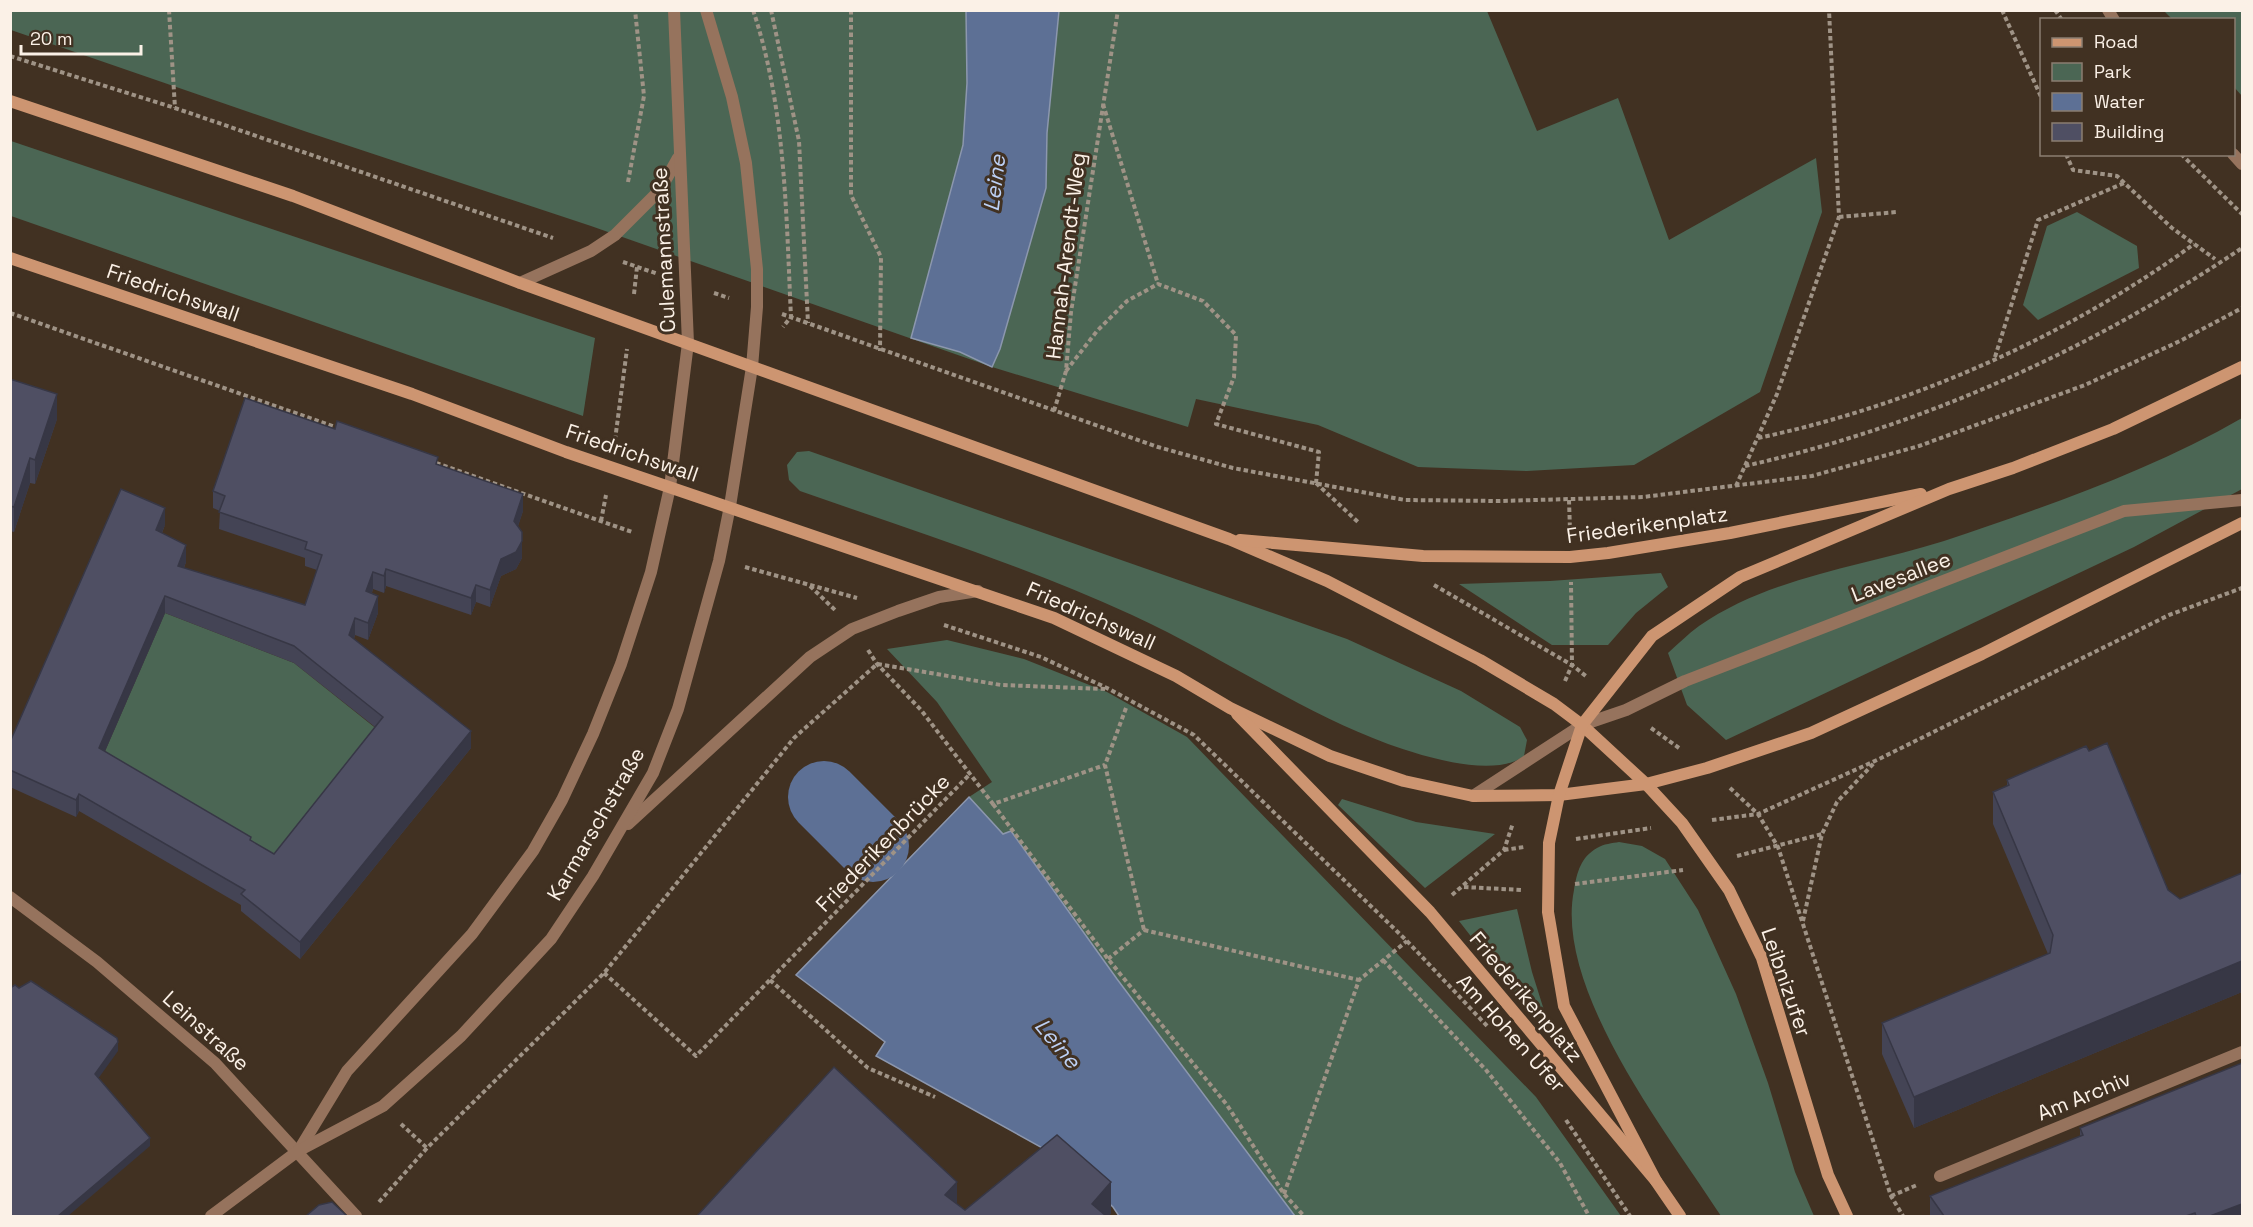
<svg xmlns="http://www.w3.org/2000/svg" width="2253" height="1227" viewBox="0 0 2253 1227" font-family="'Space Grotesk',sans-serif">
	<rect width="100%" height="100%" fill="#413122"/>
	<g fill="#4b6654">
		<path d="M11,10L1487,11L1537,131L1618,98L1669,240L1816,158L1822,212L1760,392L1634,465L1527,471L1418,467L1318,425L1196,399L1188,427L992,367L591,226L307,132L11,30Z"/>
		<path d="M2164,11H2242V96L2234,87V20L2172,19Z"/>
		<path d="M11,141L595,338L583,416L11,216Z"/>
		<path d="M2077,212L2137,246L2139,268L2038,320L2023,305L2047,226Z"/>
		<path d="M2242,418V489L2134,547L1726,740L1687,705L1668,653C1678,644 1688,634 1699,626C1771,576 1862,567 1944,541C2045,507 2150,471 2242,418Z"/>
		<path d="M809,451L1347,639L1461,691L1520,727L1527,740L1524,756C1493,779 1422,756 1388,744C1299,711 1219,655 1132,615C1025,566 911,530 800,491L789,480L787,465L797,452Z"/>
		<path d="M1661,573L1668,587L1636,613L1608,645H1552L1459,584L1550,581Z"/>
		<path d="M165,613L294,663L383,734L274,871L99,765Z"/>
		<path d="M947,640L1024,659L1107,692L1187,737L1536,1097L1621,1216H1295L1117,979L1011,831L1003,834L969,797L992,782L937,702L887,649Z"/>
		<path d="M1342,799L1416,822L1495,834L1425,888L1338,805Z"/>
		<path d="M1619,842L1642,846L1665,859L1698,910L1736,994L1768,1083L1795,1172L1814,1216H1721C1668,1134 1554,990 1574,890C1577,872 1581,857 1597,848C1603,844 1613,843 1619,842Z"/>
		<path d="M1517,909L1532,972L1549,1026L1543,1029L1459,921Z"/>
	</g>
	<g fill="#5d7095" stroke="#8c97ae" stroke-width="1.5">
		<path d="M966,11H1059L1047,133L1046,188L1000,349L992,367L960,352L911,338L963,145L967,83Z"/>
		<path d="M969,797L1003,834L1011,831L1117,979L1295,1216H1119L1113,1207L1057,1156L876,1056L885,1042L796,975Z"/>
	</g>
	<g fill="none" stroke-linecap="round" stroke-linejoin="round">
		<path stroke="#5d7095" stroke-width="72" d="M824,797L873,846"/>
		<g stroke="#9f9386" stroke-width="4" stroke-dasharray="4.5 3" stroke-linecap="butt">
			<path d="M169,10L175,108"/>
			<path d="M753,10C786,109 786,214 791,317L783,327"/>
			<path d="M771,10L799,141L808,323"/>
			<path d="M851,10V195L881,257L880,351"/>
			<path d="M2002,10L2042,99"/>
			<path d="M2055,10L2062,20"/>
			<path d="M1060,11V10"/>
			<path d="M10,56L175,108L553,238"/>
			<path d="M1103,104L1158,284"/>
			<path d="M2066,154L2073,170L2117,176L2172,228L2215,259"/>
			<path d="M2181,154L2242,214"/>
			<path d="M628,182L644,96L635,10"/>
			<path d="M1839,217L1897,212"/>
			<path d="M623,262L658,274"/>
			<path d="M714,293L729,298"/>
			<path d="M634,294L637,267"/>
			<path d="M10,313L338,428"/>
			<path d="M782,314L1158,447L1233,468L1405,500L1500,501L1643,497L1812,476L1919,446L2085,385L2180,341L2242,308"/>
			<path d="M1995,357L2038,220L2124,183"/>
			<path d="M1066,371L1097,331L1127,301L1158,284L1203,301L1236,335L1234,377L1216,424L1319,452L1316,483"/>
			<path d="M1054,411L1066,371L1071,312L1118,10"/>
			<path d="M1758,438C1911,406 2068,336 2194,244"/>
			<path d="M615,440L627,349"/>
			<path d="M436,463L632,532"/>
			<path d="M1745,466C1923,426 2090,350 2242,248"/>
			<path d="M1316,483L1359,523"/>
			<path d="M1736,486L1777,394L1839,217L1829,10"/>
			<path d="M1569,500L1570,530"/>
			<path d="M601,521L606,495"/>
			<path d="M745,567L857,598"/>
			<path d="M1434,585L1572,665L1587,677"/>
			<path d="M810,586L835,610"/>
			<path d="M944,625L1041,657L1109,689L1194,735L1407,941L1488,1027"/>
			<path d="M868,650L877,664L921,710L993,804L1105,765"/>
			<path d="M1565,681L1572,665L1571,582"/>
			<path d="M1126,708L1105,765L1144,930"/>
			<path d="M1651,728L1679,748"/>
			<path d="M1730,788L1758,814L1778,847L1891,1196L1903,1216"/>
			<path d="M993,804L1108,959L1227,1105L1284,1194L1304,1216"/>
			<path d="M1712,820L1758,814L1877,760L2169,615L2242,588"/>
			<path d="M1576,839L1651,828"/>
			<path d="M1504,850L1524,847"/>
			<path d="M1737,856L1822,834"/>
			<path d="M1575,884L1683,870"/>
			<path d="M1464,887L1522,890"/>
			<path d="M1452,895L1504,850L1513,823"/>
			<path d="M1803,921L1822,834L1837,802L1874,763"/>
			<path d="M1144,930L1359,980"/>
			<path d="M1108,959L1144,930"/>
			<path d="M1383,960L1486,1070L1560,1163L1589,1216"/>
			<path d="M604,973L696,1056L969,775"/>
			<path d="M770,980L868,1068L935,1097"/>
			<path d="M1566,1120L1630,1216"/>
			<path d="M401,1124L427,1148"/>
			<path d="M1284,1194L1359,980L1407,941"/>
			<path d="M1891,1196L1917,1185"/>
			<path d="M379,1202L427,1148L604,973L794,738L877,664L1001,685L1105,689"/>
		</g>
		<path stroke="#96735d" stroke-width="12" d="M1473,796L1582,725L1626,710L1685,681L2124,511L2242,500"/>
		<g stroke="#96735d" stroke-width="12">
			<path d="M2108,10L2114,20"/>
			<path d="M2233,154L2242,164"/>
			<path d="M10,897L97,962L215,1063L356,1216"/>
			<path d="M1940,1176L2242,1052"/>
		</g>
		<g stroke="#96735d" stroke-width="12">
			<path d="M520,283L591,251L615,235L660,190L678,158"/>
			<path d="M628,824L810,657L852,629L898,611L939,597L978,591"/>
			<path d="M299,1150L347,1071L472,934L533,851L562,800L593,734L621,664L651,572L670,487L688,343L674,10"/>
			<path d="M211,1216L298,1151L383,1106L461,1036L551,939L593,876L653,773L678,709L719,561L730,506L752,367L757,307V269L746,163L732,97L706,10"/>
		</g>
		<g stroke="#cd9571" stroke-width="12">
			<path d="M10,101L293,196L520,283L1229,539L1327,581L1480,660L1554,704L1582,725L1646,784L1682,823L1729,890L1762,958L1828,1175L1847,1216"/>
			<path d="M10,258L412,394L566,452L1054,618L1176,676L1230,708L1330,756L1404,781L1473,796L1559,795L1646,784L1707,768L1811,733L1982,654L2242,523"/>
			<path d="M1240,540L1423,556L1570,557L1608,553L1730,533L1921,494"/>
			<path d="M1237,714L1430,912L1656,1181L1680,1216"/>
			<path d="M1656,1181L1564,1006L1548,912L1549,843L1559,795L1582,725L1652,636L1740,577L1949,489L2013,468L2113,429L2242,367"/>
		</g>
	</g>
	<g fill="#445" fill-rule="evenodd">
		<path d="M10,379L57,419L35,484L30,483L14,532L10,531Z"/>
		<path d="M438,464L523,511L518,526L522,558L516,569L501,576L490,607L476,602L471,615L386,586L384,593L373,589L372,593L378,613L368,640L355,635L354,639L471,748L300,959L241,911V905L79,811L76,817L10,787V742L165,525L162,533L186,562L184,568L305,605L317,570L305,566V558L219,529L220,511L213,508V491ZM165,613L294,663L375,727L274,854L251,841L105,751Z"/>
		<path d="M2007,780L2180,899L2242,873V992L1914,1128L1882,1054V1023L2048,954L1993,824V792L2007,786Z"/>
		<path d="M2080,1128L2242,1216H1930V1196L2080,1137Z"/>
	</g>
	<g fill="#373745">
		<path d="M57,394V419L35,484V460Z"/>
		<path d="M30,458V483L14,532V507Z"/>
		<path d="M523,494V511L514,538V521Z"/>
		<path d="M165,508V525L156,547V530Z"/>
		<path d="M522,541V558L516,569L501,576L490,607V590L501,559Z"/>
		<path d="M186,545V562L178,583V566Z"/>
		<path d="M386,569V586L384,593V576Z"/>
		<path d="M373,572V589L366,608V591Z"/>
		<path d="M476,585V602L471,615V598Z"/>
		<path d="M165,596V613L99,765V748Z"/>
		<path d="M378,596V613L368,640V623Z"/>
		<path d="M355,618V635L349,652V635Z"/>
		<path d="M471,731V748L300,959V942Z"/>
		<path d="M79,794V811L76,817V800Z"/>
		<path d="M2242,961V992L1914,1128V1097Z"/>
		<path d="M118,1042V1051L95,1083V1074Z"/>
		<path d="M150,1138V1146L68,1216H58Z"/>
		<path d="M957,1182V1213L945,1195Z"/>
		<path d="M1111,1182V1214L1108,1216H1092V1204Z"/>
		<path d="M2242,1204V1216H2210Z"/>
	</g>
	<g fill="#4f4f63" stroke="#373745" stroke-width="1.5" fill-rule="evenodd">
		<path d="M10,379L57,394L35,460L30,458L14,507L10,506Z"/>
		<path d="M245,398L335,429L337,421L438,457L436,464L523,494L514,521L522,532V541L516,552L501,559L490,590L476,585L471,598L386,569L384,576L373,572L366,591L378,596L368,623L355,618L349,635L471,731L300,942L241,894L245,890L79,794L76,800L10,770V742L121,489L165,508L156,530L186,545L178,566L305,605L322,555L305,549L307,542L219,512L225,496L213,491ZM165,596L294,646L383,717L274,854L250,840L251,837L99,748Z"/>
		<path d="M2107,743L2168,890L2180,899L2242,873V961L1914,1097L1882,1023L2050,953L2053,935L1993,792L2009,785L2007,780L2016,776L2086,746L2089,751Z"/>
		<path d="M31,981L117,1038L118,1042L95,1074L150,1138L58,1216H10V988L15,985L19,988Z"/>
		<path d="M2242,1063V1204L2210,1216H2196L2195,1213L2186,1216H1944L1930,1196L2083,1135L2080,1128Z"/>
		<path d="M834,1067L957,1182L945,1195L965,1210L1057,1135L1111,1182L1092,1204L1106,1216H697Z"/>
		<path d="M332,1202L347,1216H306L319,1205Z"/>
	</g>
	<g text-anchor="middle" stroke-width="6" stroke-linejoin="round" paint-order="stroke">
		<g font-size="21" fill="#fbf1e7" stroke="#413122">
			<text transform="translate(664 250) rotate(-93)" y="7">Culemannstraße</text>
			<text transform="translate(1066 256) rotate(-83)" y="7">Hannah-Arendt-Weg</text>
			<text transform="translate(173 293) rotate(19)" y="7">Friedrichswall</text>
			<text transform="translate(632 453) rotate(19)" y="7">Friedrichswall</text>
			<text transform="translate(1647 525) rotate(-8)" y="7">Friederikenplatz</text>
			<text transform="translate(1901 577) rotate(-21)" y="7">Lavesallee</text>
			<text transform="translate(1091 616) rotate(24)" y="7">Friedrichswall</text>
			<text transform="translate(596 824) rotate(-60)" y="7">Karmarschstraße</text>
			<text transform="translate(883 843) rotate(-46)" y="7">Friederikenbrücke</text>
			<text transform="translate(1786 982) rotate(71)" y="7">Leibnizufer</text>
			<text transform="translate(1526 997) rotate(50)" y="7">Friederikenplatz</text>
			<text transform="translate(206 1031) rotate(42)" y="7">Leinstraße</text>
			<text transform="translate(1511 1033) rotate(48)" y="7">Am Hohen Ufer</text>
			<text transform="translate(2084 1096) rotate(-22)" y="7">Am Archiv</text>
		</g>
		<g font-size="22" font-style="italic" fill="#bcd0f5" stroke="#413122">
			<text transform="translate(994 183) rotate(-83)" y="8">Leine</text>
			<text transform="translate(1058 1043) rotate(50)" y="8">Leine</text>
		</g>
	</g>
	<rect width="2253" height="1227" fill="none" stroke="#fbf1e7" stroke-width="24"/>
	<rect x="2040" y="18" width="195" height="138" fill="#413122" stroke="#8b7e71" stroke-width="1.5"/>
	<rect x="2052" y="38" width="30" height="9" fill="#cd9571" stroke="#8b7e71" stroke-width="1.5"/>
	<text x="2094" y="48" font-size="18" fill="#fbf1e7">Road</text>
	<rect x="2052" y="63" width="30" height="18" fill="#4b6654" stroke="#8b7e71" stroke-width="1.5"/>
	<text x="2094" y="78" font-size="18" fill="#fbf1e7">Park</text>
	<rect x="2052" y="93" width="30" height="18" fill="#5d7095" stroke="#8b7e71" stroke-width="1.5"/>
	<text x="2094" y="108" font-size="18" fill="#fbf1e7">Water</text>
	<rect x="2052" y="123" width="30" height="18" fill="#4f4f63" stroke="#8b7e71" stroke-width="1.5"/>
	<text x="2094" y="138" font-size="18" fill="#fbf1e7">Building</text>
	<path d="M21 45v9h120v-9" fill="none" stroke="#fbf1e7" stroke-width="3"/>
	<text x="30" y="45" font-size="18" fill="#fbf1e7" stroke="#413122" stroke-width="4.5" paint-order="stroke">20 m</text>
</svg>
